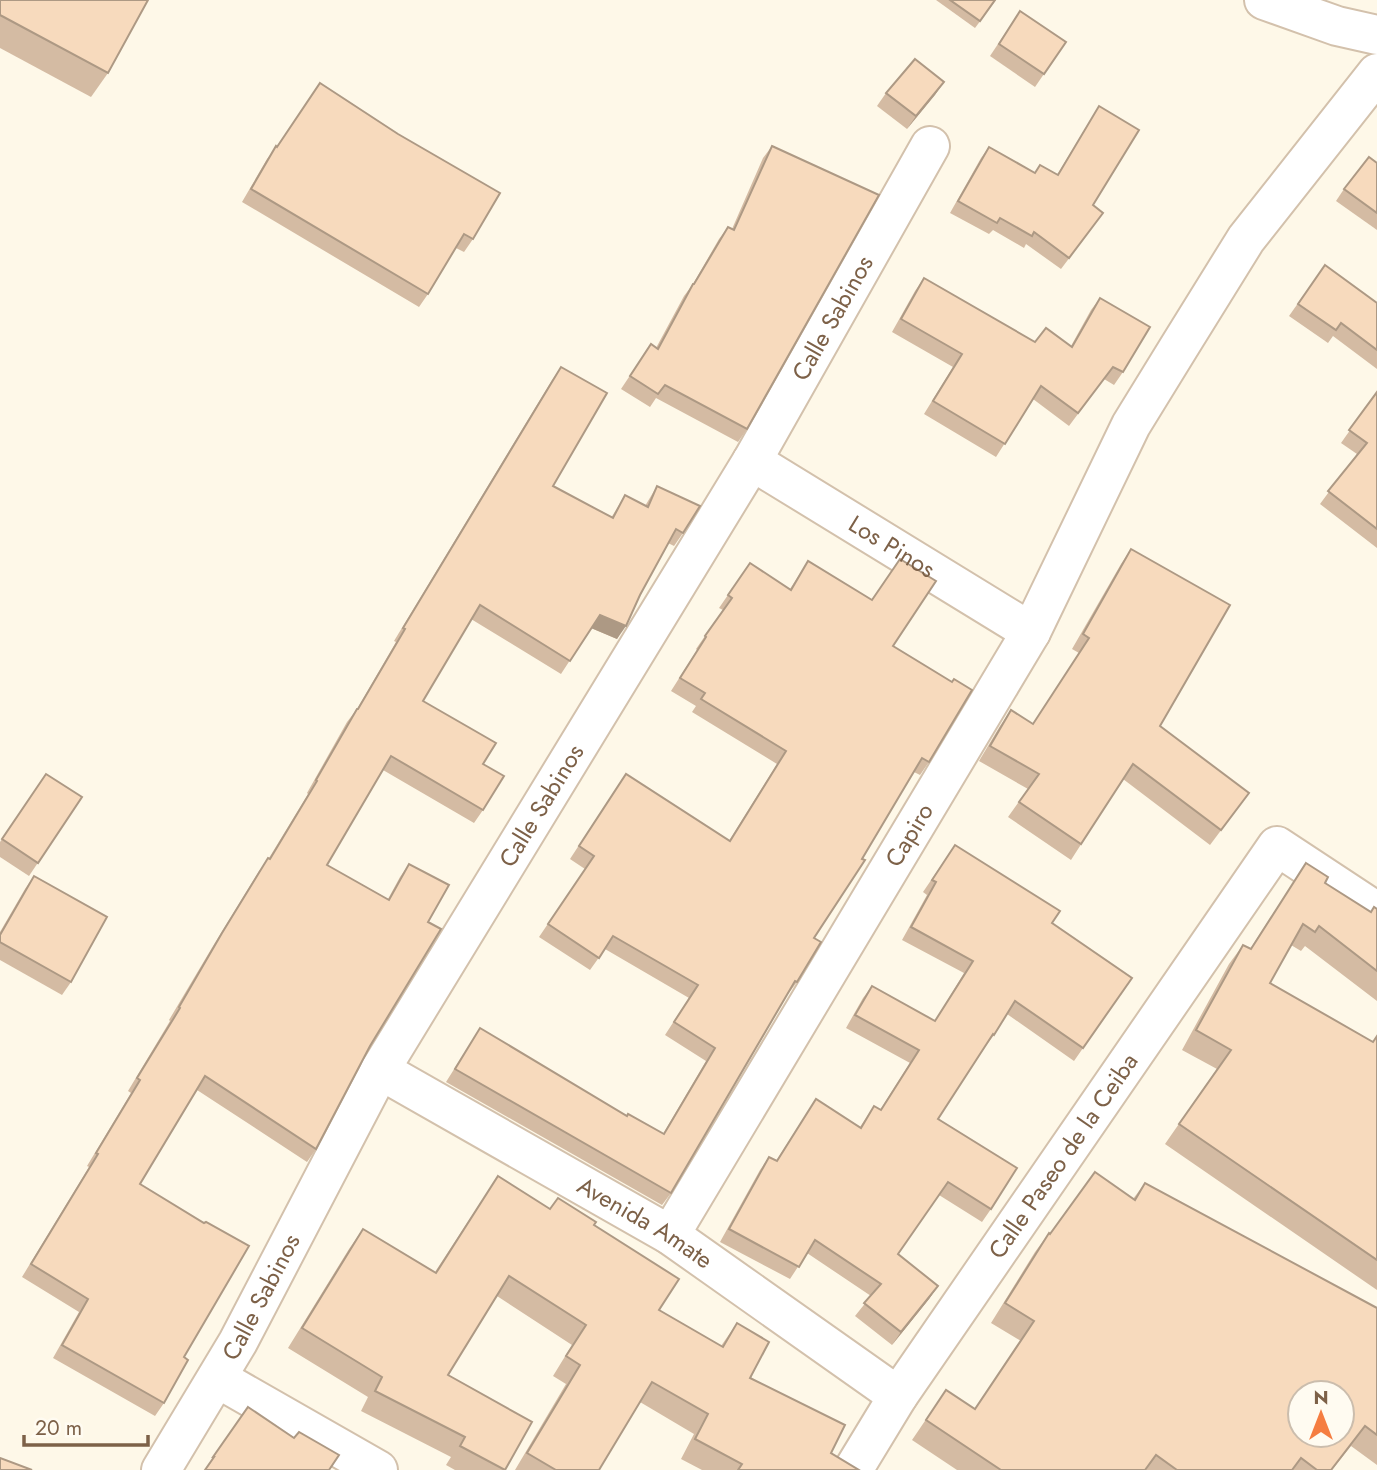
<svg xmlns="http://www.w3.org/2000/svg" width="1377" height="1470" viewBox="0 0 1377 1470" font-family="Jost,sans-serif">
	<rect width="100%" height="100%" fill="#fef8e8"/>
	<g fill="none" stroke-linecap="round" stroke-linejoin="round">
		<defs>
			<g id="street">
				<path d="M1264,0L1337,26L1377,35"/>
				<path id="s1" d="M752,461L1031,632"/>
				<path id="s2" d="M380,1070L670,1235L898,1396"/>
				<path id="s3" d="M670,1235L1031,632L1131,425L1179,347L1246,239L1377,73"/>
				<path d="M217,1378L378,1470"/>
				<path id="s4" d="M161,1470L238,1342L380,1070L752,461L930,146"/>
				<path id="s5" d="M853,1470L898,1396L1277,846L1377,912"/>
			</g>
		</defs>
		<use href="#street" stroke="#d3c1ac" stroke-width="42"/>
		<use href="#street" stroke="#fff" stroke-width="38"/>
	</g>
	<g fill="#d4bba3">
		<path d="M0,0L108,73L91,97L0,48Z"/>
		<path d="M936,0H996L975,28Z"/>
		<path d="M1020,11L1066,42L1035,87L990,56Z"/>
		<path d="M944,82L907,129L877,106L886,93Z"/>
		<path d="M320,83L473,239L464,252L456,248L428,294L419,307L242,202L267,159L277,147Z"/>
		<path d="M1099,106L1093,205L1095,224L1061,269L1026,244L1024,248L993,230L989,234L950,213L981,158L989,147L1035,173L1040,165L1057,175Z"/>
		<path d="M772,146L747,429L738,442L656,398L650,407L621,389L651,344L656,348L684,296L693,284L719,239L728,227L732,229L763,158Z"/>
		<path d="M1377,163V230L1336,201L1344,189Z"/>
		<path d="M1325,265L1377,303V369L1333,336L1328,343L1289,316Z"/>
		<path d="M924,278L1035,342L1071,346L1091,310L1100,298L1123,372L1114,385L1104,379L1069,426L1033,399L996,457L924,414L953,367L892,332L915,291Z"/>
		<path d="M561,367L553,486L611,518L625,495L645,506L657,486L683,533L674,546L668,543L617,639L591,628L561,674L471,619L423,701L483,764V810L474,823L383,770L327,865L388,899L400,877L409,864L428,922L370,1046L316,1149L307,1162L197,1090L140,1184L184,1357L164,1403L155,1416L53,1358L79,1312L22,1277L89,1167L87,1166L131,1093L128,1091L170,1021L169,1020L213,946L259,871L269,858L308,794L307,793L347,722L357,709L396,642L394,641L552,380Z"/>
		<path d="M1377,392V548L1320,504L1357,454L1341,443Z"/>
		<path d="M1131,549L1160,726L1249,793L1210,845L1123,779L1071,860L1008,817L1028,789L979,761L1000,726L1011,710L1033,724L1079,653L1072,649L1121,564Z"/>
		<path d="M808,561L893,646L929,762L920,775L914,772L814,938L797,982L788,994L671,1193L662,1205L446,1082L480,1028L626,1115L663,1134L706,1061L665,1035L689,998L605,949L590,970L539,937L585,869L570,859L617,787L729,841L777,764L692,712L696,706L671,691L697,650L696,649L723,610L719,608L750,563L790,589Z"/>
		<path d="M46,774L82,797L29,876L0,857V842Z"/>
		<path d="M955,845L1052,923L1132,978L1074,1061L1007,1014L994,1035L985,1047L938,1119L991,1209L982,1222L939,1195L898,1254L938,1286L929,1299L892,1345L855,1316L871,1296L807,1253L790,1279L720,1242L760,1170L769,1157L776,1161L816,1099L860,1127L874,1106L880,1110L910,1063L846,1028L863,998L872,986L935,1021L964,973L902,940L927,895L923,892Z"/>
		<path d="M1306,863L1325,883L1371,912L1377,909V1001L1305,946L1301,951L1291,945L1270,983L1373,1042L1377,1036V1290L1165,1144L1217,1069L1182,1050L1229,964L1243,945L1250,949Z"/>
		<path d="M34,876L71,982L62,995L0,960V932L25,889Z"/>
		<path d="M498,1176L550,1209L594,1225L659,1310L721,1346L737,1323L750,1378L831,1453L859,1470H702L681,1459L694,1434L640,1402L599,1470H515L566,1384L553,1376L572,1345L497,1296L448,1375L505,1470H455L446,1465L451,1457L361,1411L368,1397L288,1348L349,1249L363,1229L435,1272Z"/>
		<path d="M1145,1183L1377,1308V1465L1351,1446L1332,1470H957L912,1440L946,1390L975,1409L1021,1341L991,1323L1035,1252L1049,1233L1050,1234L1133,1199Z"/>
	</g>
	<g fill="#ad9984">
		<path d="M944,82L935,95L907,129L916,116Z"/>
		<path d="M600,615L626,626L617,639L591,628Z"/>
		<path d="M938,1286L929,1299L892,1345L901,1332Z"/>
	</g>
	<g fill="#f7dabd" stroke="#ad9984" stroke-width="2" fill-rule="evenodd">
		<path d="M0,0H148L108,73L0,15Z"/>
		<path d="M950,0H995L980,21Z"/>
		<path d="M1020,11L1066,42L1044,74L999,44Z"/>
		<path d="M915,59L944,82L916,116L886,93Z"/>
		<path d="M320,83L398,134L500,193L473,239L464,234L428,294L251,189L276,146L277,147Z"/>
		<path d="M1099,106L1139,130L1093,205L1103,213L1069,258L1034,232L1032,236L1000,218L997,223L958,201L989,147L1035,173L1040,165L1058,175Z"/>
		<path d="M772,146L879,195L747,429L665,385L658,394L630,376L651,344L658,349L693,284H694L728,227L734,230Z"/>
		<path d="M1369,157L1377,163V213L1344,189Z"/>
		<path d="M1325,265L1377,303V350L1341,323L1336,330L1298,304Z"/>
		<path d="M924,278L1035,342L1046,328L1072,347L1100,298L1150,327L1123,372L1113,367L1078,413L1041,386L1005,444L933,401L962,354L901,319Z"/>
		<path d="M561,367L607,393L553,486L613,518L625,495L648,507L657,486L700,506L683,533L676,529L640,595L626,626L600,615L570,661L480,605L423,701L496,743L483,764L504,776L483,810L391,756L327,865L389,900L409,864L449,885L428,922L441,929L370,1046L316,1149L205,1076L140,1184L204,1223L206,1222L249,1246L184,1357L188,1360L164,1403L62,1345L88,1299L31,1264L98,1154L96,1153L140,1080L137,1078L180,1008L179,1007L222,933L268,858L270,859L317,781L316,780L357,709H358L405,629L403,628Z"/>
		<path d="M1377,392V529L1328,491L1367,443L1349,430Z"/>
		<path d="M1131,549L1230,605L1160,726L1249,793L1221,830L1133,764L1081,844L1019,802L1039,774L990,746L1011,710L1033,724L1089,638L1083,634Z"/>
		<path d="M900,559L936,581L893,646L952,682L954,679L972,690L929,762L922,758L862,859L865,860L814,938L821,942L797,982L795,981L671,1193L455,1069L480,1028L627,1116L628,1114L664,1134L715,1048L674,1022L698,985L613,936L599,958L548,924L594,856L579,846L626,774L730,841L786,751L701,699L705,693L680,678L706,637L705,636L732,598L728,595L750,563L791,590L808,561L872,600Z"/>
		<path d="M46,774L82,797L38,863L2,839Z"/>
		<path d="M955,845L1060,911L1052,923L1132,978L1083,1048L1015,1001L994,1035L993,1034L938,1119L1017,1168L991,1209L948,1182L898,1254L938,1286L901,1332L864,1303L881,1284L815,1240L799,1267L729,1229L769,1157L777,1161L816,1099L861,1128L874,1106L881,1110L919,1050L855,1015L872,986L935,1021L973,961L911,927L936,882L932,880Z"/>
		<path d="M1306,863L1328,877L1325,883L1371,912L1374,907L1377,909V971L1319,926L1315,932L1303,924L1270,983L1373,1042L1377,1036V1260L1179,1124L1231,1050L1196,1030L1243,945L1251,949Z"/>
		<path d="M34,876L107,917L71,982L0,942V935Z"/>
		<path d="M1095,1172L1135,1200L1145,1183L1377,1308V1435L1365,1426L1331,1470H1317L1301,1458L1292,1470H1177L1156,1455L1145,1470H1001L926,1420L946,1390L975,1409L1034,1321L1005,1303L1049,1233L1050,1234ZM1300,1393H1342V1435H1300Z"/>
		<path d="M498,1176L550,1209L558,1198L596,1222L594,1225L679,1279L659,1310L723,1347L737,1323L769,1342L750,1378L845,1425L831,1453L859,1470H738L742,1464L695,1439L708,1414L652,1382L599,1470H556L527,1453L580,1365L566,1356L586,1325L509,1276L448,1375L532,1422L505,1470L460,1446L465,1437L375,1391L382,1377L302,1328L363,1229L436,1273Z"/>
		<path d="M248,1407L294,1438L299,1432L339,1455L329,1470H205L214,1457H213Z"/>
		<path d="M0,1458L32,1470H0Z"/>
	</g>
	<g text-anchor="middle" stroke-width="5" stroke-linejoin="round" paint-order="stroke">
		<g font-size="24" fill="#7d6148" stroke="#fffbf1">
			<text dy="8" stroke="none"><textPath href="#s4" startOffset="1334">Calle Sabinos</textPath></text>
			<text dy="8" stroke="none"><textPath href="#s1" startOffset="164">Los Pinos</textPath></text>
			<text dy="8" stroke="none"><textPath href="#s4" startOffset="766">Calle Sabinos</textPath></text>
			<text dy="8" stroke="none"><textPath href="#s3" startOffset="466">Capiro</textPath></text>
			<text dy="8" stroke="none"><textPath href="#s5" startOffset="378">Calle Paseo de la Ceiba</textPath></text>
			<text dy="8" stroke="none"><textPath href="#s2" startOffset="306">Avenida Amate</textPath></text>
			<text dy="8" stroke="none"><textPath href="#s4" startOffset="200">Calle Sabinos</textPath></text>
		</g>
	</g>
	<g transform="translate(1321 1414)"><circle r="33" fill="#fffbf1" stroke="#cbbdad" stroke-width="2"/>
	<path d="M0-5L12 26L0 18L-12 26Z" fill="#f57d41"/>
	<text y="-10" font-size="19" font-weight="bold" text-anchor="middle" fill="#7d6148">N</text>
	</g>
	<path d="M24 1435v10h124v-10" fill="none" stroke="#7d6148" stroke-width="3.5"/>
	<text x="35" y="1435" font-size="21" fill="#7d6148" stroke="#fffbf1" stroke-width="5" paint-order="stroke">20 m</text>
</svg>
